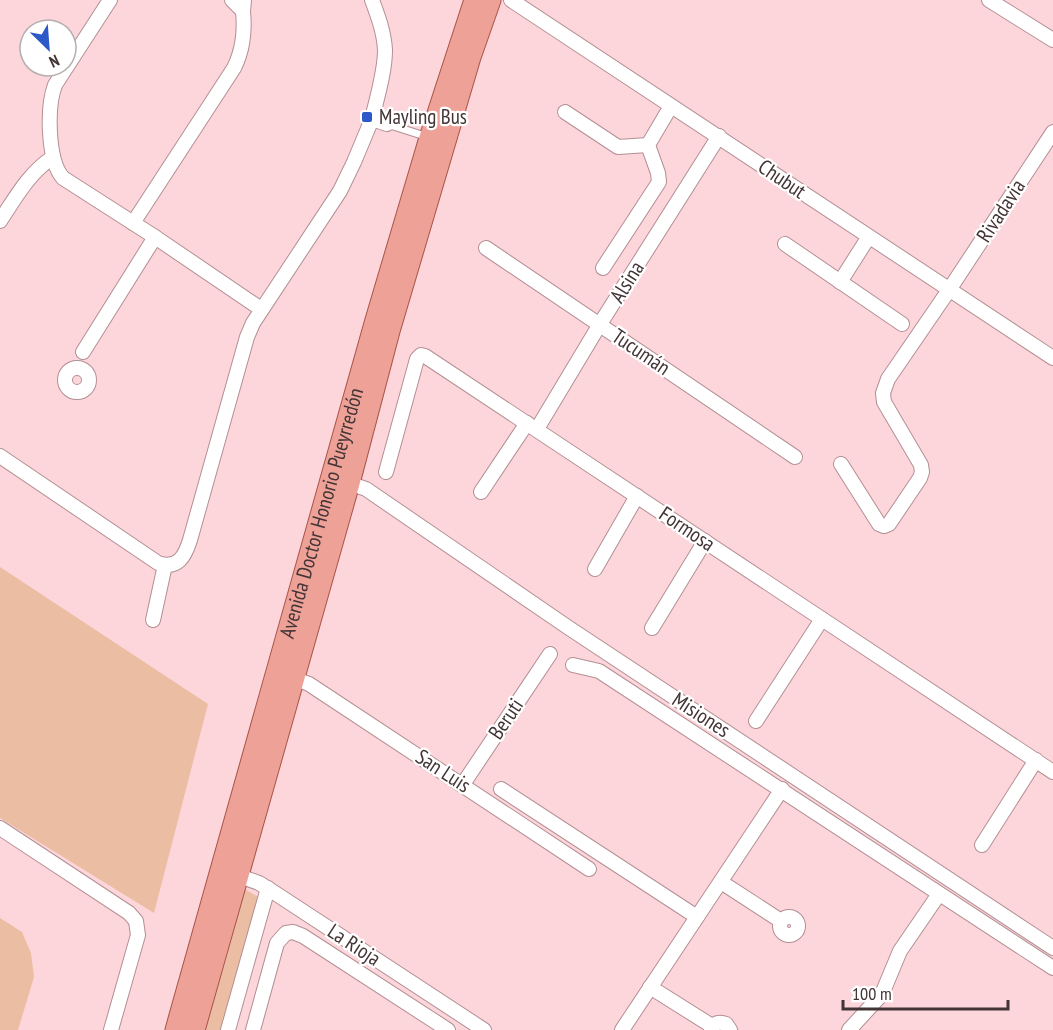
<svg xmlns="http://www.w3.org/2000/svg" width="1053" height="1030" viewBox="0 0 1053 1030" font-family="'PT Sans Narrow',sans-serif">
	<rect width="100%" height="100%" fill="#fdd6db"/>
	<g fill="#ebbda3">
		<path d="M0,567L208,704L154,913L0,818Z"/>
		<path d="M241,887L260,898L224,1030H201L217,974L224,967L237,919L234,910Z"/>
		<path d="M0,918L22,932L31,953L34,977L18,1030H0Z"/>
	</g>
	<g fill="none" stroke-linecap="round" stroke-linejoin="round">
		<defs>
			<path id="lane" d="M387,124L428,137"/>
			<g id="street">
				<path d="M110,0L55,85C47,106 47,160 63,178L155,237L261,309"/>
				<path d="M232,0L243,11L244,0"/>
				<path d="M372,0C378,16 384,32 385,50C385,72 377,97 372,119"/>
				<path d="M511,0C692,120 872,240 1053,358"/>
				<path d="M989,0L1053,40"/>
				<path d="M565,112L618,147L648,145"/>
				<path d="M0,221C16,197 28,174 53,157"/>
				<path d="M133,223L234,68C243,50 245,31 243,11"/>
				<path d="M785,244L902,324"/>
				<path d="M486,248L795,457"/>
				<path d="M603,268L659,182L658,173L648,145L671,106"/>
				<path d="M840,282L868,238"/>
				<path d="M83,352L155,237"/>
				<circle cx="77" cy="380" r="12"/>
				<path d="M537,429L600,324L719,136"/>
				<path d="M0,456L158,563C178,570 185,556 190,540L247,337L253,323L340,191L354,162L372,119L387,124"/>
				<path d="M841,464L879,524L884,526L889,524L920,478L922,472L921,465L884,402L883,393L888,379L949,290L1053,132"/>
				<path d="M386,472L417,359L421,355L425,356L1053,772"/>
				<path d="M349,483L366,489L569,628L1053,948"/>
				<path d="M481,492L527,423"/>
				<path d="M595,569L637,496"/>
				<path d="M153,620L165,565"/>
				<path d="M652,628L705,541"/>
				<path d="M573,665L599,671L1053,968"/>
				<path d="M293,678L309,684L589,869"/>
				<path d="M756,721L822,619"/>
				<path d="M463,784L550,654"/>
				<path d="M501,789L697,917"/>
				<path d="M0,828L129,913L136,921L138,935L111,1030"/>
				<path d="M982,845L1036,760"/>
				<path d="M231,873L259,883L278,895L484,1030"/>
				<path d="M721,882L781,921"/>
				<circle cx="789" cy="926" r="9"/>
				<path d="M650,987L712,1026"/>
				<path d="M228,1030L268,888"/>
				<path d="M253,1030L277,943L286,933L293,932L303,936L448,1030"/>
				<path d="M622,1030L782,789"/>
				<path d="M711,1030C714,1023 719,1021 726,1024L730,1030"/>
				<path d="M849,1030L882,994L900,951L939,894"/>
			</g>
			<g id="primary">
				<path id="s1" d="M176,1030L376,320L430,138L475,0"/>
				<path d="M194,1030L349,483L389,331L470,57L490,0"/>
			</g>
		</defs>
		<use href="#lane" stroke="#b38f94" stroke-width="9"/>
		<use href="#street" stroke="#b38f94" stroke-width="16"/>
		<use href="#primary" stroke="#ab5348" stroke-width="23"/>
		<use href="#lane" stroke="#fff" stroke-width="7"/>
		<use href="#street" stroke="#fff" stroke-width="14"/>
		<use href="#primary" stroke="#eea197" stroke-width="21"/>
	</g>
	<rect fill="#2d58c7" stroke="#fff" stroke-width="2" x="361" y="111" width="12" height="12" rx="3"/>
	<g text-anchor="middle" stroke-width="4.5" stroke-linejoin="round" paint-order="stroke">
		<g font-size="21" fill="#433436" stroke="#fff" text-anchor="start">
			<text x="379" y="124">Mayling Bus</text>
		</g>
		<g font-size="21" fill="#433436" stroke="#fff">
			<text transform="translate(782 179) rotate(34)" y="7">Chubut</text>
			<text transform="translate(1001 211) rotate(-57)" y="7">Rivadavia</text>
			<text transform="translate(627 282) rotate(-58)" y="7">Alsina</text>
			<text transform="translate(641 352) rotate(34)" y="7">Tucumán</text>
			<text dy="7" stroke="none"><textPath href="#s1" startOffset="537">Avenida Doctor Honorio Pueyrredón</textPath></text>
			<text transform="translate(687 529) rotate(34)" y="7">Formosa</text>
			<text transform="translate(701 715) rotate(33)" y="7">Misiones</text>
			<text transform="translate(506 719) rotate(-56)" y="7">Beruti</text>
			<text transform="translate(443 771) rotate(33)" y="7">San Luis</text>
			<text transform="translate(354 945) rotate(33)" y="7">La Rioja</text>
		</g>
	</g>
	<g transform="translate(48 48) rotate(155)"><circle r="28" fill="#ffffff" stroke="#b4aeaf" stroke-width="1.5"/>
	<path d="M0-4.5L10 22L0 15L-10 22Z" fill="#2d58c7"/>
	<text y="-9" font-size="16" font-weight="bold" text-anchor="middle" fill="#433436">N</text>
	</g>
	<path d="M843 1000v9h165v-9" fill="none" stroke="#433436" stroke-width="3"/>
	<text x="852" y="1000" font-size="18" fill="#433436" stroke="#ffffff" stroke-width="4.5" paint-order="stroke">100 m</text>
</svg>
